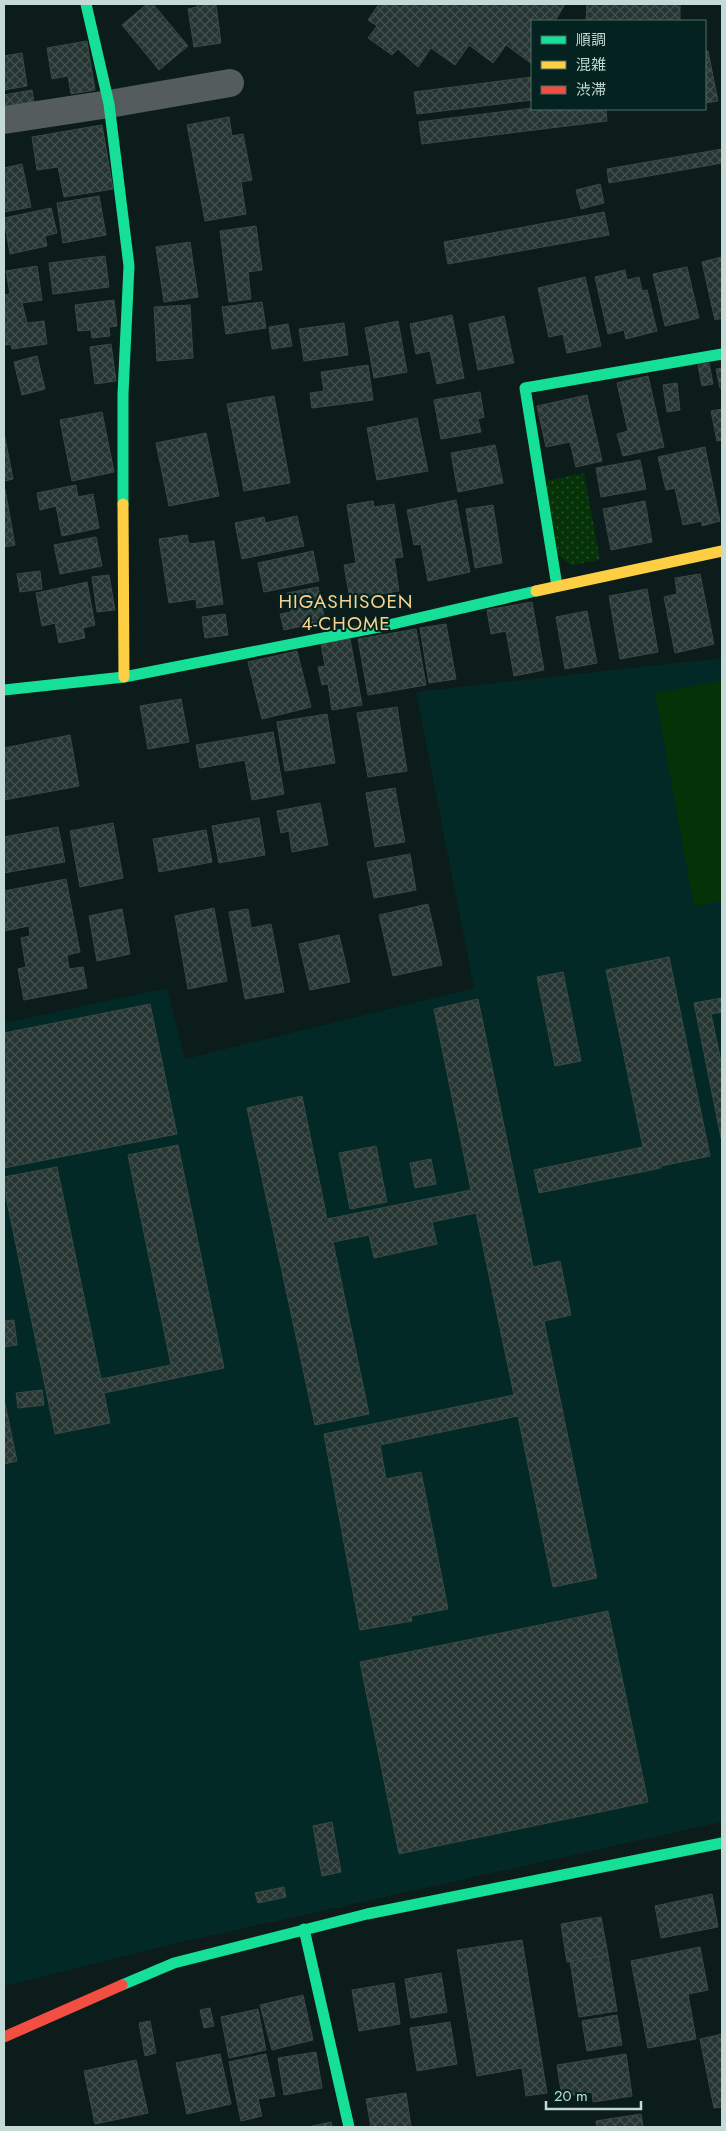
<svg xmlns="http://www.w3.org/2000/svg" width="726" height="2131" viewBox="0 0 726 2131" font-family="Jost,'Noto Sans JP',sans-serif">
	<defs>
		<pattern id="park-dots" width="8" height="8" patternUnits="userSpaceOnUse" patternTransform="scale(1.25)"><rect width="8" height="8" fill="#063208"/><path d="M2 2h.1M6 6h.1" fill="none" stroke="#294f2b" stroke-width="1.8" stroke-linecap="round"/></pattern>
		<pattern id="building-cross-hatch" width="8" height="8" patternUnits="userSpaceOnUse" patternTransform="scale(1.25)"><rect width="8" height="8" fill="#263532"/><path d="M0 0l8 8M0 8l8-8" fill="none" stroke="#44524f"/></pattern>
	</defs>
	<rect width="100%" height="100%" fill="#0b1c1a"/>
	<path fill="#022925" d="M722,658V1822L186,1941L4,1986V1023L167,988L185,1059L474,988L416,692Z"/>
	<path fill="#063208" d="M722,681V901L694,906L655,693Z"/>
	<path fill="url(#park-dots)" d="M584,473L600,560L571,565L558,555L545,481Z"/>
	<g fill="url(#building-cross-hatch)" stroke="#3a4946">
		<path d="M147,4H153L188,46L159,70L122,25Z"/>
		<path d="M197,4L216,5L221,43L194,47L188,9L197,7Z"/>
		<path d="M379,4H565L555,21H532V64L506,45L493,63L469,45L455,65L431,48L418,67L398,49L392,55L368,38L377,26L368,20Z"/>
		<path d="M587,4H680V21H586Z"/>
		<path d="M87,41L95,90L71,94L68,76L52,79L47,48Z"/>
		<path d="M705,51H708L718,101L705,103Z"/>
		<path d="M22,53L27,86L4,90V56Z"/>
		<path d="M532,77V100L417,114L414,92Z"/>
		<path d="M32,90L35,108L4,113V95Z"/>
		<path d="M532,108L606,109L607,121L422,144L419,122Z"/>
		<path d="M229,117L232,136L243,134L252,180L241,182L246,214L205,221L187,125Z"/>
		<path d="M102,125L113,189L64,197L58,167L37,170L32,137Z"/>
		<path d="M722,149V163L609,183L607,169Z"/>
		<path d="M22,164L31,207L4,212V168Z"/>
		<path d="M600,184L604,203L581,209L576,190Z"/>
		<path d="M99,196L106,235L63,243L57,203Z"/>
		<path d="M51,208L57,233L45,236L47,246L10,254L4,218Z"/>
		<path d="M604,212L609,235L448,264L444,242Z"/>
		<path d="M256,226L262,270L248,272L251,299L229,302L220,231Z"/>
		<path d="M190,242L198,297L164,302L156,247Z"/>
		<path d="M105,256L109,287L53,294L49,263Z"/>
		<path d="M722,257V318L715,320L702,262Z"/>
		<path d="M37,266L42,300L22,303L27,323L44,321L47,344L12,349L11,344L5,345L4,340V295L10,294L6,271Z"/>
		<path d="M687,267L699,318L665,326L653,274Z"/>
		<path d="M625,270L627,280L639,277L642,291L647,290L657,331L626,339L624,330L608,334L595,277Z"/>
		<path d="M585,277L601,346L567,353L563,334L549,337L538,288Z"/>
		<path d="M114,300L117,326L109,327L110,336L92,338L91,330L78,331L75,305Z"/>
		<path d="M262,302L266,328L226,334L222,307Z"/>
		<path d="M190,305L193,358L157,361L154,307Z"/>
		<path d="M452,315L464,378L437,384L430,351L416,354L410,324Z"/>
		<path d="M504,316L514,363L478,370L469,324Z"/>
		<path d="M398,321L407,372L374,378L365,328Z"/>
		<path d="M344,323L348,355L304,361L299,329Z"/>
		<path d="M288,324L292,346L272,349L269,327Z"/>
		<path d="M111,344L116,381L95,384L90,347Z"/>
		<path d="M37,356L45,389L22,395L14,362Z"/>
		<path d="M709,363L713,384L702,386L698,365Z"/>
		<path d="M368,365L373,400L312,408L310,393L324,391L321,372Z"/>
		<path d="M722,368V388H720L716,369Z"/>
		<path d="M648,376L664,447L623,456L617,434L628,431L617,383Z"/>
		<path d="M677,383L680,410L667,412L663,385Z"/>
		<path d="M480,392L484,417L478,419L481,432L441,439L434,400Z"/>
		<path d="M587,395L602,461L576,467L570,442L546,447L537,406Z"/>
		<path d="M274,396L290,483L244,491L227,404Z"/>
		<path d="M722,409V440L717,441L711,411Z"/>
		<path d="M102,412L114,472L72,481L60,420Z"/>
		<path d="M417,418L428,471L377,480L367,428Z"/>
		<path d="M4,433L13,479L4,481Z"/>
		<path d="M206,433L219,496L169,506L156,443Z"/>
		<path d="M495,445L503,483L458,492L451,453Z"/>
		<path d="M705,447L720,521L702,526V521L683,525L675,488L666,490L658,457Z"/>
		<path d="M640,460L646,489L601,497L596,468Z"/>
		<path d="M76,485L78,497L93,494L99,528L62,536L56,506L40,510L37,493Z"/>
		<path d="M5,489L15,545L4,547V490Z"/>
		<path d="M456,500L470,572L428,581L421,544L414,545L407,510Z"/>
		<path d="M373,501L374,507L394,504L403,557L394,558L399,591L350,599L344,565L356,563L347,505Z"/>
		<path d="M645,501L652,542L611,550L603,509Z"/>
		<path d="M493,505L502,563L475,568L466,509Z"/>
		<path d="M297,516L304,546L242,559L235,523L264,517L265,523Z"/>
		<path d="M187,535L189,544L214,541L223,604L197,608L196,599L169,603L159,539Z"/>
		<path d="M96,537L102,566L60,574L54,545Z"/>
		<path d="M313,551L319,581L264,592L258,563Z"/>
		<path d="M40,571L42,589L20,592L17,574Z"/>
		<path d="M700,574L714,644L675,653L664,597L677,594L675,578Z"/>
		<path d="M109,575L115,610L97,612L92,577Z"/>
		<path d="M87,582L95,625L83,628L85,638L59,643L55,623L42,626L36,593Z"/>
		<path d="M318,587L325,621L284,630L280,614L291,612L287,593Z"/>
		<path d="M647,589L658,652L620,659L609,596Z"/>
		<path d="M532,602L544,670L514,676L506,631L491,634L487,610Z"/>
		<path d="M587,611L597,663L565,669L556,617Z"/>
		<path d="M225,614L228,635L205,638L202,617Z"/>
		<path d="M446,624L456,679L429,683L420,628Z"/>
		<path d="M416,629L426,685L368,695L358,639Z"/>
		<path d="M350,639L362,705L332,710L328,684L322,685L318,667L325,666L321,644Z"/>
		<path d="M297,651L311,707L262,719L248,662Z"/>
		<path d="M181,699L189,742L148,749L140,706Z"/>
		<path d="M397,707L407,771L368,777L357,713Z"/>
		<path d="M327,714L335,763L285,771L277,722Z"/>
		<path d="M273,732L284,794L252,800L245,760L200,768L196,745Z"/>
		<path d="M70,735L79,786L4,800V748Z"/>
		<path d="M395,788L405,842L375,847L366,793Z"/>
		<path d="M320,803L328,845L292,852L289,831L281,833L277,811Z"/>
		<path d="M259,818L265,855L219,863L212,826Z"/>
		<path d="M113,823L123,878L80,887L70,831Z"/>
		<path d="M58,827L65,862L4,873V837Z"/>
		<path d="M206,830L212,862L159,872L153,839Z"/>
		<path d="M410,854L416,890L374,898L367,862Z"/>
		<path d="M66,879L80,952L67,955L69,969L83,967L87,988L24,1000L18,969L26,967L21,938L30,936L29,926L4,931V891Z"/>
		<path d="M428,904L442,965L393,976L379,915Z"/>
		<path d="M214,908L227,981L188,989L175,916Z"/>
		<path d="M122,909L130,954L97,961L89,916Z"/>
		<path d="M248,909L251,928L271,924L284,992L245,999L229,912Z"/>
		<path d="M339,935L350,982L310,990L299,944Z"/>
		<path d="M669,957L710,1156L661,1166V1168L539,1193L534,1170L643,1147L606,970Z"/>
		<path d="M563,972L581,1061L555,1066L537,977Z"/>
		<path d="M722,998V1012L711,1014L722,1066L721,1138L694,1003Z"/>
		<path d="M478,999L533,1267L560,1261L571,1315L544,1321L597,1578L553,1587L518,1416L380,1445L386,1479L421,1472L448,1609L411,1616L412,1621L360,1630L324,1434L514,1395L476,1213L432,1222L437,1244L374,1258L369,1235L333,1242L369,1414L315,1425L247,1108L302,1096L327,1219L471,1190L434,1009Z"/>
		<path d="M150,1004L177,1134L4,1168V1033Z"/>
		<path d="M178,1145L224,1368L104,1393L110,1423L55,1434L4,1187V1177L57,1167L101,1379L171,1365L128,1155Z"/>
		<path d="M376,1146L387,1202L350,1209L339,1153Z"/>
		<path d="M431,1159L436,1184L415,1188L410,1163Z"/>
		<path d="M14,1320L17,1345L4,1347V1321Z"/>
		<path d="M42,1390L44,1405L18,1408L16,1393Z"/>
		<path d="M4,1399L17,1461L4,1464Z"/>
		<path d="M608,1611L648,1802L399,1854L360,1662Z"/>
		<path d="M332,1822L341,1872L322,1876L313,1826Z"/>
		<path d="M284,1887L286,1897L258,1903L255,1893Z"/>
		<path d="M712,1894L718,1927L661,1938L655,1906Z"/>
		<path d="M601,1917L608,1955L567,1962L561,1924Z"/>
		<path d="M522,1940L547,2093L526,2096L522,2068L477,2076L457,1950Z"/>
		<path d="M700,1947L708,1990L688,1994L696,2039L648,2048L631,1961Z"/>
		<path d="M608,1955L617,2011L579,2017L570,1961Z"/>
		<path d="M441,1973L447,2012L411,2018L405,1979Z"/>
		<path d="M394,1983L400,2024L359,2031L352,1990Z"/>
		<path d="M303,1995L313,2040L272,2050L260,2005Z"/>
		<path d="M210,2008L214,2026L204,2028L200,2010Z"/>
		<path d="M258,2009L266,2050L229,2058L221,2017Z"/>
		<path d="M617,2015L622,2045L587,2051L582,2021Z"/>
		<path d="M150,2021L156,2053L145,2056L139,2023Z"/>
		<path d="M450,2022L457,2064L417,2071L410,2028Z"/>
		<path d="M722,2034V2107L714,2108L700,2039Z"/>
		<path d="M316,2052L322,2088L284,2095L278,2058Z"/>
		<path d="M220,2054L231,2104L187,2114L176,2063Z"/>
		<path d="M266,2054L275,2096L258,2099L262,2116L241,2121L229,2062Z"/>
		<path d="M626,2054L632,2096L593,2102L592,2092L562,2097L557,2065Z"/>
		<path d="M136,2060L148,2113L95,2124L84,2071Z"/>
		<path d="M406,2093L411,2127H371L366,2099Z"/>
		<path d="M641,2114L643,2127H597L596,2121Z"/>
		<path d="M331,2122L332,2127H308Z"/>
	</g>
	<g fill="none" stroke-linecap="round" stroke-linejoin="round">
		<path stroke="#555c5d" stroke-width="28" d="M4,120L109,104L230,83"/>
		<g stroke="#16e098" stroke-width="11">
			<path d="M86,4L109,104L129,266L123,394V504"/>
			<path d="M557,586L525,388L722,354"/>
			<path d="M4,690L124,677L384,626L536,591"/>
			<path d="M304,1929L349,2127"/>
			<path d="M122,1985L174,1963L367,1914L722,1843"/>
		</g>
		<g stroke="#ffcf43" stroke-width="11">
			<path d="M123,504L124,677"/>
			<path d="M536,591L722,551"/>
		</g>
		<path stroke="#f24e42" stroke-width="11" d="M4,2037L122,1985"/>
	</g>
	<g text-anchor="middle" stroke-width="4" stroke-linejoin="round" paint-order="stroke">
		<g font-size="19" letter-spacing="1" fill="#fdd18c" stroke="#042320">
			<text x="346" y="608">HIGASHISOEN<tspan x="346" dy="22">4-CHOME</tspan></text>
		</g>
	</g>
	<rect width="726" height="2131" fill="none" stroke="#c4dad6" stroke-width="10"/>
	<rect x="531" y="20" width="175" height="90" fill="#042320" stroke="#516c69"/>
	<rect x="541" y="36" width="25" height="8" fill="#16e098" stroke="#516c69"/>
	<text x="576" y="45" font-size="15" fill="#c4dad6">順調</text>
	<rect x="541" y="61" width="25" height="8" fill="#ffcf43" stroke="#516c69"/>
	<text x="576" y="70" font-size="15" fill="#c4dad6">混雑</text>
	<rect x="541" y="86" width="25" height="8" fill="#f24e42" stroke="#516c69"/>
	<text x="576" y="95" font-size="15" fill="#c4dad6">渋滞</text>
	<path d="M546 2101v8h95v-8" fill="none" stroke="#c4dad6" stroke-width="2.5"/>
	<text x="554" y="2101" font-size="15" fill="#c4dad6" stroke="#042320" stroke-width="4" paint-order="stroke">20 m</text>
</svg>
